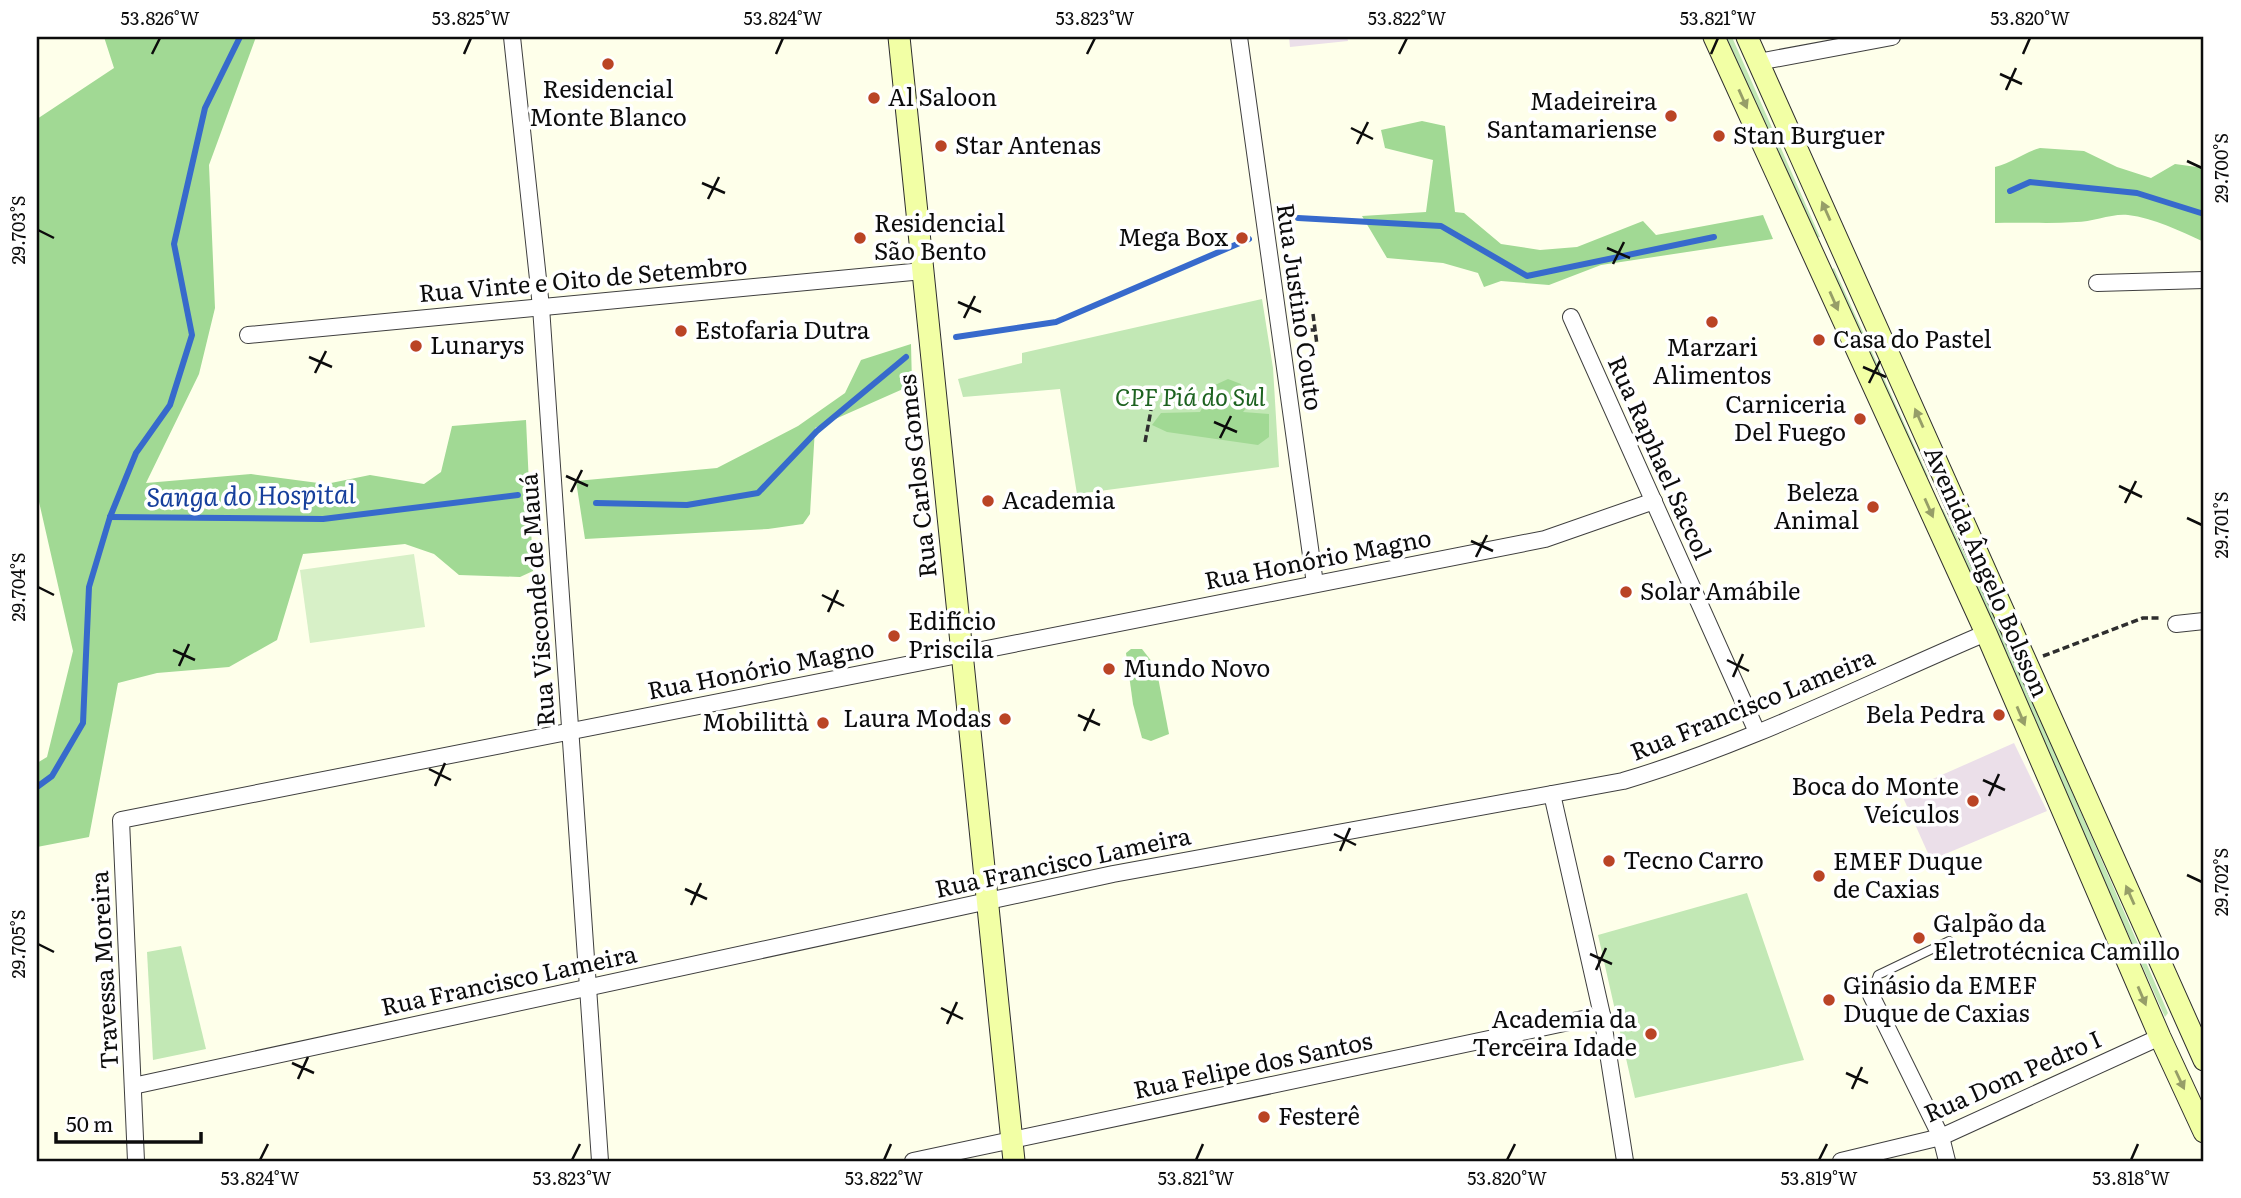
<svg xmlns="http://www.w3.org/2000/svg" width="2241" height="1198" viewBox="0 0 2241 1198" font-family="Literata,serif">
	<rect width="100%" height="100%" fill="#feffea"/>
	<g fill="#ebdfe9">
		<path d="M1289,37H1347L1348,41L1290,47Z"/>
		<path d="M2014,743L2047,811L1931,860L1901,793Z"/>
	</g>
	<g fill="#c2e8b5">
		<path d="M1724,37H1732L1820,237L1816,238Z"/>
		<path d="M1834,268L1928,476L1926,478L1831,270Z"/>
		<path d="M1262,299L1273,368L1279,467L1077,494L1060,389L963,397L958,379L1022,363V353Z"/>
		<path d="M1943,509L2006,640L2168,1013L2165,1017L1940,511Z"/>
		<path d="M1747,893L1804,1060L1635,1098L1598,935Z"/>
		<path d="M181,946L206,1049L153,1060L147,952Z"/>
	</g>
	<g fill="#a1d994">
		<path d="M104,37H256L209,165L215,308L199,374L146,483L251,474L326,484L370,475L424,484L441,472L452,426L526,420L533,571L520,577L459,575L434,554L405,544L303,554L277,640L229,667L157,673L118,683L89,837L37,847V763L47,757L73,651L37,493V119L114,68Z"/>
		<path d="M1422,121L1445,126L1455,212L1464,213L1501,244L1540,250L1577,247L1643,221L1656,235L1763,215L1773,239L1601,265L1549,285L1501,281L1484,287L1478,273L1443,263L1387,258L1362,216L1426,212L1433,160L1385,148L1381,130Z"/>
		<path d="M2040,148L2084,151L2117,167L2151,178L2175,164L2204,168V242C2180,231 2154,218 2128,215C2113,213 2092,222 2076,222C2049,224 2022,222 1995,223V167C2014,162 2023,153 2040,148Z"/>
		<path d="M911,344L912,385L815,428L810,514L803,524L768,529L585,539L576,481L717,468L798,426L845,393L861,360Z"/>
		<path d="M1228,379L1241,384L1248,406L1243,412L1269,414V437L1258,445L1167,432L1152,425L1161,413L1200,412L1215,385Z"/>
		<path d="M1131,649H1142L1156,667L1169,734L1151,741L1142,738L1133,704L1126,653Z"/>
	</g>
	<path fill="#d7f0c7" d="M414,554L425,627L310,643L300,570Z"/>
	<g fill="none" stroke-linecap="round" stroke-linejoin="round">
		<g stroke="#376acc" stroke-width="6">
			<path d="M2010,191L2030,182L2137,193L2204,214"/>
			<path d="M1298,218L1441,226L1527,276L1714,237"/>
			<path d="M956,337L1056,322L1249,239"/>
			<path d="M596,503L687,505L758,493L817,431L906,357"/>
			<path d="M110,517L323,519L518,495"/>
			<path d="M37,787L52,776L83,723L89,587L110,517L136,453L170,405L192,335L174,244L205,108L240,37"/>
		</g>
		<defs>
			<path id="lane" d="M1871,995L1878,975L1949,941"/>
			<g id="street">
				<path d="M512,37L541,307L600,1161"/>
				<path d="M1239,37L1315,584"/>
				<path d="M1758,62L1892,37"/>
				<path d="M2097,283L2204,280"/>
				<path d="M1571,317L1757,732"/>
				<path d="M248,335L923,271"/>
				<path d="M2176,624L2204,621"/>
				<path d="M1552,794L1602,1015L1625,1161"/>
				<path d="M1871,995L1941,1137L1947,1161"/>
				<path d="M133,1086L1113,874L1623,781C1748,744 1866,684 1986,633"/>
				<path d="M136,1161L121,820L1545,539L1654,501"/>
				<path d="M913,1161L1602,1015"/>
				<path d="M1841,1161L1941,1137L2160,1037"/>
			</g>
			<g id="secondary">
				<path d="M899,37L1014,1161"/>
				<path d="M1714,37L1986,633L2160,1037L2204,1132"/>
				<path d="M1747,37L2204,1060"/>
			</g>
		</defs>
		<use href="#lane" stroke="#3f3f3f" stroke-width="10"/>
		<use href="#street" stroke="#3f3f3f" stroke-width="18"/>
		<use href="#secondary" stroke="#2e2e2e" stroke-width="23"/>
		<g stroke="#2e2e2e" stroke-width="3.5" stroke-dasharray="7 3.5" stroke-linecap="butt">
			<path d="M1313,314L1317,345"/>
			<path d="M1300,330H1315"/>
			<path d="M1145,442L1151,410"/>
			<path d="M2043,656L2143,618H2161"/>
		</g>
		<use href="#lane" stroke="#fff" stroke-width="8"/>
		<use href="#street" stroke="#fff" stroke-width="16"/>
		<use href="#secondary" stroke="#f2ffa5" stroke-width="21"/>
	</g>
	<defs><path id="oneway-solid" d="M-6-.8H1V-3.2L6.5 0L1 3.2V.8H-6Z" transform="scale(1.75)"/></defs>
	<g fill="#969e68">
		<use href="#oneway-solid" transform="translate(1743 99) rotate(66)"/>
		<use href="#oneway-solid" transform="translate(1826 211) rotate(-114)"/>
		<use href="#oneway-solid" transform="translate(1834 301) rotate(66)"/>
		<use href="#oneway-solid" transform="translate(1919 418) rotate(-114)"/>
		<use href="#oneway-solid" transform="translate(1929 508) rotate(66)"/>
		<use href="#oneway-solid" transform="translate(2021 716) rotate(67)"/>
		<use href="#oneway-solid" transform="translate(2130 895) rotate(-114)"/>
		<use href="#oneway-solid" transform="translate(2142 996) rotate(67)"/>
		<use href="#oneway-solid" transform="translate(2180 1080) rotate(65)"/>
	</g>
	<path fill="none" stroke="#0c0c0c" stroke-width="2.5" d="M152,54L160,38M464,54L471,38M776,54L783,38M1087,54L1095,38M1399,54L1407,38M1711,54L1718,38M2023,54L2030,38M2000,74L2022,84M2006,90L2016,68M1351,128L1373,139M1357,144L1368,122M2187,161L2202,168M702,183L725,193M708,199L719,177M38,230L54,238M1607,248L1630,258M1613,264L1624,242M958,302L981,312M964,318L975,296M309,357L332,367M1863,367L1886,377M315,373L326,351M1869,383L1880,361M1214,422L1237,432M1220,438L1231,416M566,476L588,486M2119,486L2142,497M571,492L582,470M2125,503L2136,481M2187,518L2202,525M1471,541L1493,551M1476,557L1487,535M38,587L54,595M822,595L844,606M828,612L838,590M173,650L195,660M1727,660L1749,671M179,666L189,644M1733,677L1743,654M1078,715L1100,725M1084,731L1094,709M429,769L451,780M1983,780L2005,790M435,786L445,763M1989,796L1999,774M1334,834L1356,845M1340,851L1350,828M2187,875L2202,882M685,889L707,899M691,905L701,883M38,944L54,952M1590,954L1612,964M1596,970L1606,948M941,1008L963,1019M947,1024L957,1002M292,1063L314,1073M1846,1073L1868,1083M298,1079L308,1057M1852,1089L1862,1067M260,1160L268,1144M572,1160L580,1144M884,1160L891,1144M1196,1160L1203,1144M1507,1160L1515,1144M1819,1160L1827,1144M2131,1160L2138,1144"/>
	<g fill="#ba4425" stroke="#fff" stroke-width="2.5">
		<circle cx="608" cy="64" r="7"/>
		<circle cx="874" cy="98" r="7"/>
		<circle cx="1671" cy="116" r="7"/>
		<circle cx="1719" cy="136" r="7"/>
		<circle cx="941" cy="146" r="7"/>
		<circle cx="860" cy="238" r="7"/>
		<circle cx="1242" cy="238" r="7"/>
		<circle cx="1712" cy="322" r="7"/>
		<circle cx="681" cy="331" r="7"/>
		<circle cx="1819" cy="340" r="7"/>
		<circle cx="416" cy="346" r="7"/>
		<circle cx="1860" cy="419" r="7"/>
		<circle cx="988" cy="501" r="7"/>
		<circle cx="1873" cy="507" r="7"/>
		<circle cx="1626" cy="592" r="7"/>
		<circle cx="894" cy="636" r="7"/>
		<circle cx="1109" cy="669" r="7"/>
		<circle cx="1999" cy="715" r="7"/>
		<circle cx="1005" cy="719" r="7"/>
		<circle cx="823" cy="723" r="7"/>
		<circle cx="1973" cy="801" r="7"/>
		<circle cx="1609" cy="861" r="7"/>
		<circle cx="1819" cy="876" r="7"/>
		<circle cx="1919" cy="938" r="7"/>
		<circle cx="1829" cy="1000" r="7"/>
		<circle cx="1651" cy="1034" r="7"/>
		<circle cx="1264" cy="1117" r="7"/>
	</g>
	<g text-anchor="middle" stroke-width="7" stroke-linejoin="round" paint-order="stroke">
		<g font-size="24" fill="#0c0c0c" stroke="#fff" text-anchor="start">
			<text x="608" y="98" text-anchor="middle">Residencial<tspan x="608" dy="28">Monte Blanco</tspan></text>
			<text x="888" y="106">Al Saloon</text>
			<text x="1657" y="110" text-anchor="end">Madeireira<tspan x="1657" dy="28">Santamariense</tspan></text>
			<text x="1733" y="144">Stan Burguer</text>
			<text x="955" y="154">Star Antenas</text>
			<text x="874" y="232">Residencial<tspan x="874" dy="28">São Bento</tspan></text>
			<text x="1228" y="246" text-anchor="end">Mega Box</text>
			<text x="695" y="339">Estofaria Dutra</text>
			<text x="1833" y="348">Casa do Pastel</text>
			<text x="430" y="354">Lunarys</text>
			<text x="1712" y="356" text-anchor="middle">Marzari<tspan x="1712" dy="28">Alimentos</tspan></text>
			<text x="1846" y="413" text-anchor="end">Carniceria<tspan x="1846" dy="28">Del Fuego</tspan></text>
			<text x="1859" y="501" text-anchor="end">Beleza<tspan x="1859" dy="28">Animal</tspan></text>
			<text x="1002" y="509">Academia</text>
			<text x="1640" y="600">Solar Amábile</text>
			<text x="908" y="630">Edifício<tspan x="908" dy="28">Priscila</tspan></text>
			<text x="1123" y="677">Mundo Novo</text>
			<text x="1985" y="723" text-anchor="end">Bela Pedra</text>
			<text x="991" y="727" text-anchor="end">Laura Modas</text>
			<text x="809" y="731" text-anchor="end">Mobilittà</text>
			<text x="1959" y="795" text-anchor="end">Boca do Monte<tspan x="1959" dy="28">Veículos</tspan></text>
			<text x="1623" y="869">Tecno Carro</text>
			<text x="1833" y="870">EMEF Duque<tspan x="1833" dy="28">de Caxias</tspan></text>
			<text x="1933" y="932">Galpão da<tspan x="1933" dy="28">Eletrotécnica Camillo</tspan></text>
			<text x="1843" y="994">Ginásio da EMEF<tspan x="1843" dy="28">Duque de Caxias</tspan></text>
			<text x="1637" y="1028" text-anchor="end">Academia da<tspan x="1637" dy="28">Terceira Idade</tspan></text>
			<text x="1278" y="1125">Festerê</text>
		</g>
		<g font-size="24" fill="#0c0c0c" stroke="#fff">
			<text transform="translate(583 280) rotate(-5)" y="8">Rua Vinte e Oito de Setembro</text>
			<text transform="translate(1299 307) rotate(82)" y="8">Rua Justino Couto</text>
			<text transform="translate(1659 458) rotate(66)" y="8">Rua Raphael Saccol</text>
			<text transform="translate(918 476) rotate(-96)" y="8">Rua Carlos Gomes</text>
			<text transform="translate(1318 560) rotate(-11)" y="8">Rua Honório Magno</text>
			<text transform="translate(1986 572) rotate(66)" y="8">Avenida Ângelo Bolsson</text>
			<text transform="translate(538 600) rotate(-94)" y="8">Rua Visconde de Mauá</text>
			<text transform="translate(761 670) rotate(-11)" y="8">Rua Honório Magno</text>
			<text transform="translate(1753 705) rotate(-22)" y="8">Rua Francisco Lameira</text>
			<text transform="translate(1063 863) rotate(-12)" y="8">Rua Francisco Lameira</text>
			<text transform="translate(105 970) rotate(-93)" y="8">Travessa Moreira</text>
			<text transform="translate(509 981) rotate(-12)" y="8">Rua Francisco Lameira</text>
			<text transform="translate(1253 1066) rotate(-12)" y="8">Rua Felipe dos Santos</text>
			<text transform="translate(2013 1077) rotate(-24)" y="8">Rua Dom Pedro I</text>
		</g>
		<g font-size="24" font-style="italic" fill="#1d6220" stroke="#fff">
			<text x="1190" y="406">CPF Piá do Sul</text>
		</g>
		<g font-size="26" font-style="italic" fill="#163f9c" stroke="#fff">
			<text transform="translate(251 496) rotate(-1)" y="9">Sanga do Hospital</text>
		</g>
	</g>
	<rect width="2241" height="1198" fill="none" stroke="#ffffff" stroke-width="77"/>
	<path d="M56 1132v10h145v-10" fill="none" stroke="#0c0c0c" stroke-width="3.5"/>
	<text x="66" y="1132" font-size="21" fill="#0c0c0c" stroke="#ffffff" stroke-width="5" paint-order="stroke">50 m</text>
	<rect x="38" y="38" width="2164" height="1122" fill="none" stroke="#0c0c0c" stroke-width="2.5"/>
	<g font-size="18" text-anchor="middle" fill="#0c0c0c">
		<text x="160" y="25">53.826°W</text>
		<text x="471" y="25">53.825°W</text>
		<text x="783" y="25">53.824°W</text>
		<text x="1095" y="25">53.823°W</text>
		<text x="1407" y="25">53.822°W</text>
		<text x="1718" y="25">53.821°W</text>
		<text x="2030" y="25">53.820°W</text>
		<text transform="translate(2222 168) rotate(-90)" y="6">29.700°S</text>
		<text transform="translate(19 230) rotate(-90)" y="6">29.703°S</text>
		<text transform="translate(2222 525) rotate(-90)" y="6">29.701°S</text>
		<text transform="translate(19 587) rotate(-90)" y="6">29.704°S</text>
		<text transform="translate(2222 882) rotate(-90)" y="6">29.702°S</text>
		<text transform="translate(19 944) rotate(-90)" y="6">29.705°S</text>
		<text x="260" y="1185">53.824°W</text>
		<text x="572" y="1185">53.823°W</text>
		<text x="884" y="1185">53.822°W</text>
		<text x="1196" y="1185">53.821°W</text>
		<text x="1507" y="1185">53.820°W</text>
		<text x="1819" y="1185">53.819°W</text>
		<text x="2131" y="1185">53.818°W</text>
	</g>
</svg>
